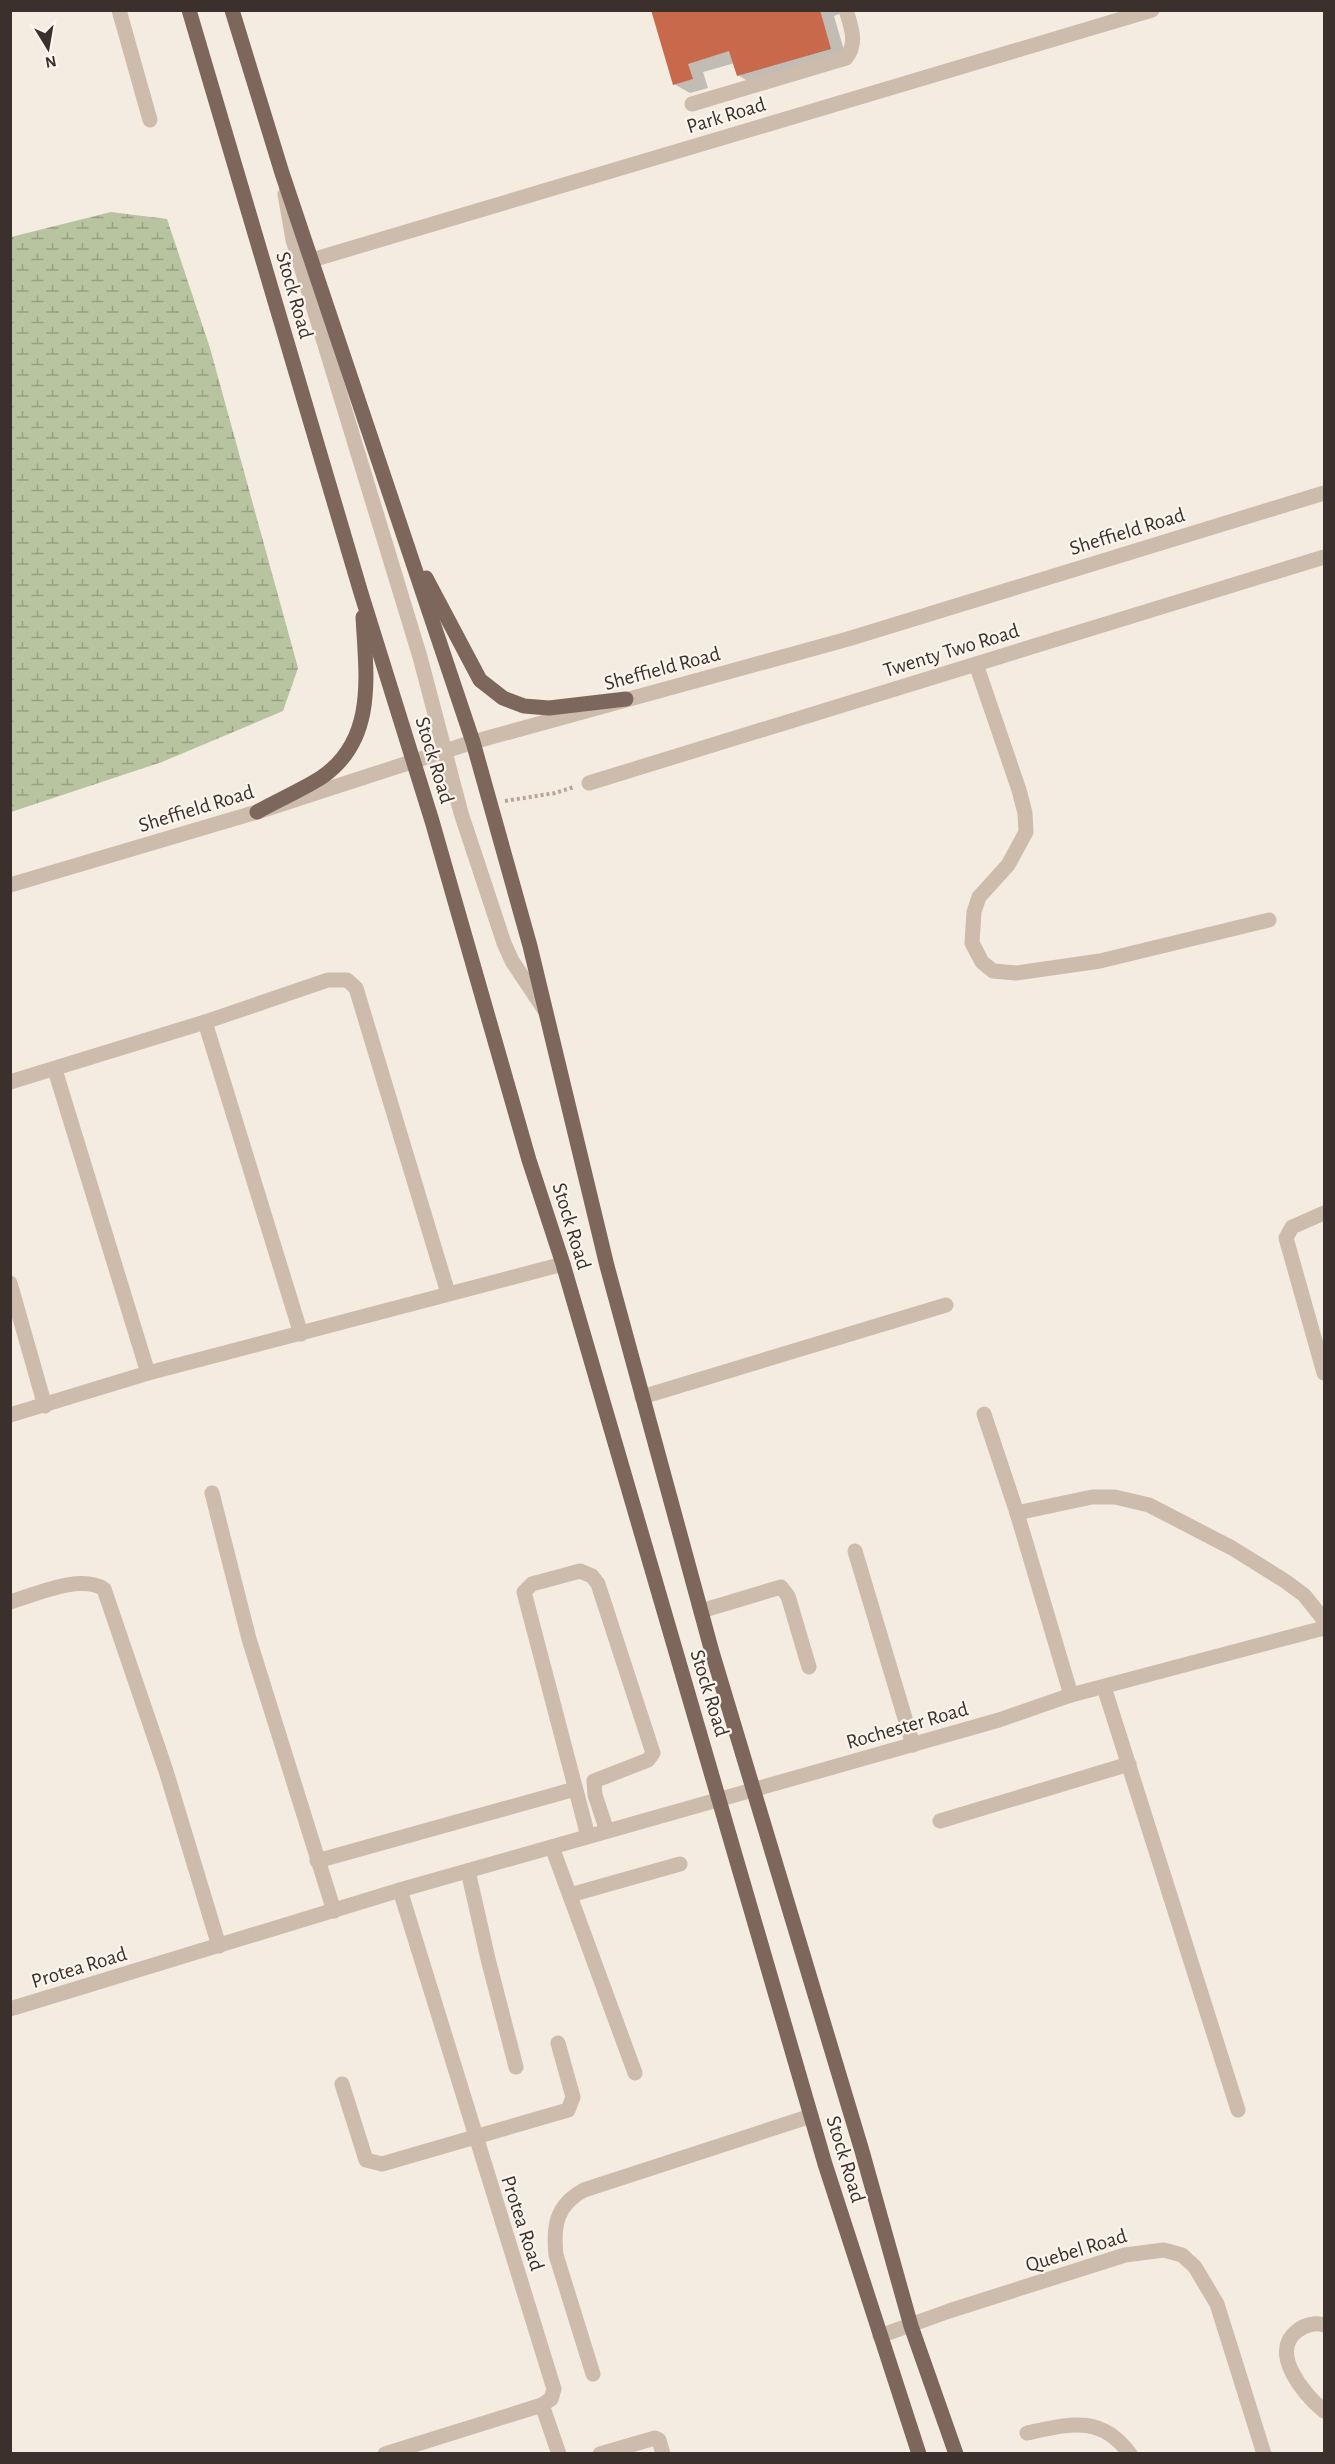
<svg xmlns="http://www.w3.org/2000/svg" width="1335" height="2464" viewBox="0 0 1335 2464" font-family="'Alegreya Sans',sans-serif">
	<defs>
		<pattern id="wetland-marsh" width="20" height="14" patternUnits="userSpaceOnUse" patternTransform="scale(1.5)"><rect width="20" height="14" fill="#b8c4a0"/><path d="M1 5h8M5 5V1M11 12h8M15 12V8" fill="none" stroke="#97a083"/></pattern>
	</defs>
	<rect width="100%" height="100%" fill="#f4ebe1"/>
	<path fill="url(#wetland-marsh)" d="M111,212L167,219L210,348L298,668L283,711L162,762L11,812V237Z"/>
	<path fill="#0003" d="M653,10H850L834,16L846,57L754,85L738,75L735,63L703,72L708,88L690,93L674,84Z"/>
	<path fill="#c8694b" d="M651,10H820L831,49L737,76L729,51L688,64L693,79L673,85Z"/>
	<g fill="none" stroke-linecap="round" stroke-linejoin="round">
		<path stroke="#b9a596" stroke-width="4" stroke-dasharray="3 3" stroke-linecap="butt" d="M505,801L555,793L574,787"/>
		<g stroke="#cdbbac" stroke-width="15">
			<path d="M119,10L150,120"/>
			<path d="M692,104L846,58C858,43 851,27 846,10"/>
			<path d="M285,194L293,240L420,657L461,813L504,943L512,961L544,1009"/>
			<path d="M312,260L1152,10"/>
			<path d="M976,664L1019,790L1025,813L1026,832L1008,865L979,897L974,912L972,943L982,962L993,971L1016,973L1100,961L1269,920"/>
			<path d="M589,783L1324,557"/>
			<path d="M10,885L257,812L473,742L848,639L1324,493"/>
			<path d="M205,1022L301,1334"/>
			<path d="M55,1070L148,1373"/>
			<path d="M10,1082L205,1022L328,980H347L356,988L448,1293"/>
			<path d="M1324,1213L1292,1227L1286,1238L1324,1373"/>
			<path d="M10,1283L45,1406"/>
			<path d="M642,1397L946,1305"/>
			<path d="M984,1414L1017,1513L1071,1695"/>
			<path d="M10,1415L148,1373L563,1264"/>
			<path d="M212,1493L249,1639L334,1911"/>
			<path d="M1017,1513L1092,1497H1115L1149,1505L1232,1548L1285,1581L1304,1595L1324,1620"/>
			<path d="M855,1551L913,1745"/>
			<path d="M10,1602C37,1594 80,1574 104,1589L166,1771L219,1946"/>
			<path d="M701,1611L781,1587L788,1596L809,1667"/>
			<path d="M1104,1687L1238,2110"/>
			<path d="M940,1821L1129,1764"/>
			<path d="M588,1836L524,1592L532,1584L580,1571L592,1576L598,1584L653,1753L648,1760L594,1781L595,1795L607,1831"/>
			<path d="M552,1847L635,2073"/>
			<path d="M317,1861L575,1789"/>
			<path d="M468,1871L488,1959L516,2067"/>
			<path d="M570,1895L680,1864"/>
			<path d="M10,2009L400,1890L999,1720L1071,1695L1324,1628"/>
			<path d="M342,2084L366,2160L382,2164L568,2110L573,2097L558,2043"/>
			<path d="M1324,2325C1316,2322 1304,2325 1297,2331C1268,2353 1306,2396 1324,2411"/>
			<path d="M880,2336L949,2311L1125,2255L1164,2250L1182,2255L1195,2267L1217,2304L1264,2454"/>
			<path d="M593,2374L556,2255C553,2226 556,2205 584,2190L811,2116"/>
			<path d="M542,2405L559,2454"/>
			<path d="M1027,2433C1069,2424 1101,2414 1130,2454"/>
			<path d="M385,2454L542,2405L551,2399L554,2389L400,1890"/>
			<path d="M600,2454L655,2438L659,2440L663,2454"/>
		</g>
		<g stroke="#7d675c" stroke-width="15">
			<path d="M189,10L361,593L432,821L529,1160L563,1264L825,2164L919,2454"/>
			<path d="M232,10L282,173L473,742L530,946L607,1266L712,1652L862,2151L911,2326L956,2454"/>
			<path d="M426,578L480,680L503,698L524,706L549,708L626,699"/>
			<path d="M257,812C278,800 302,790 322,777C377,739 366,674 363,617"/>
		</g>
	</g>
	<g text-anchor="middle" stroke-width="4.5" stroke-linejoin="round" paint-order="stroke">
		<g font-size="21" fill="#3b302b" stroke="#fbf5ee">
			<text transform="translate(726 115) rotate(-17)" y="7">Park Road</text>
			<text transform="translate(295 295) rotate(74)" y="7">Stock Road</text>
			<text transform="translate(1127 531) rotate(-17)" y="7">Sheffield Road</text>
			<text transform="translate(951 650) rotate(-17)" y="7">Twenty Two Road</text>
			<text transform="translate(662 668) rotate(-15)" y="7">Sheffield Road</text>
			<text transform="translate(435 760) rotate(73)" y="7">Stock Road</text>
			<text transform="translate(196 808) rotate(-17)" y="7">Sheffield Road</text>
			<text transform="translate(572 1226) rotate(73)" y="7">Stock Road</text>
			<text transform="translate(710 1693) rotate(73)" y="7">Stock Road</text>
			<text transform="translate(907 1725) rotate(-16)" y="7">Rochester Road</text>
			<text transform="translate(79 1967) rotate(-17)" y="7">Protea Road</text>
			<text transform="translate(846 2159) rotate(73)" y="7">Stock Road</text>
			<text transform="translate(523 2223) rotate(72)" y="7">Protea Road</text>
			<text transform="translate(1076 2250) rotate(-17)" y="7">Quebel Road</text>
		</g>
	</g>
	<rect width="1335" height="2464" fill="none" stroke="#3b302b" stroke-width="24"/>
	<g transform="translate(48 48) rotate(169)" stroke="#fbf5ee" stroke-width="4.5" paint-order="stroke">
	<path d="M0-4.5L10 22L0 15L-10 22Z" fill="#3b302b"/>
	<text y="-9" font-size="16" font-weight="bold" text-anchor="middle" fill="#3b302b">N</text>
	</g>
</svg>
